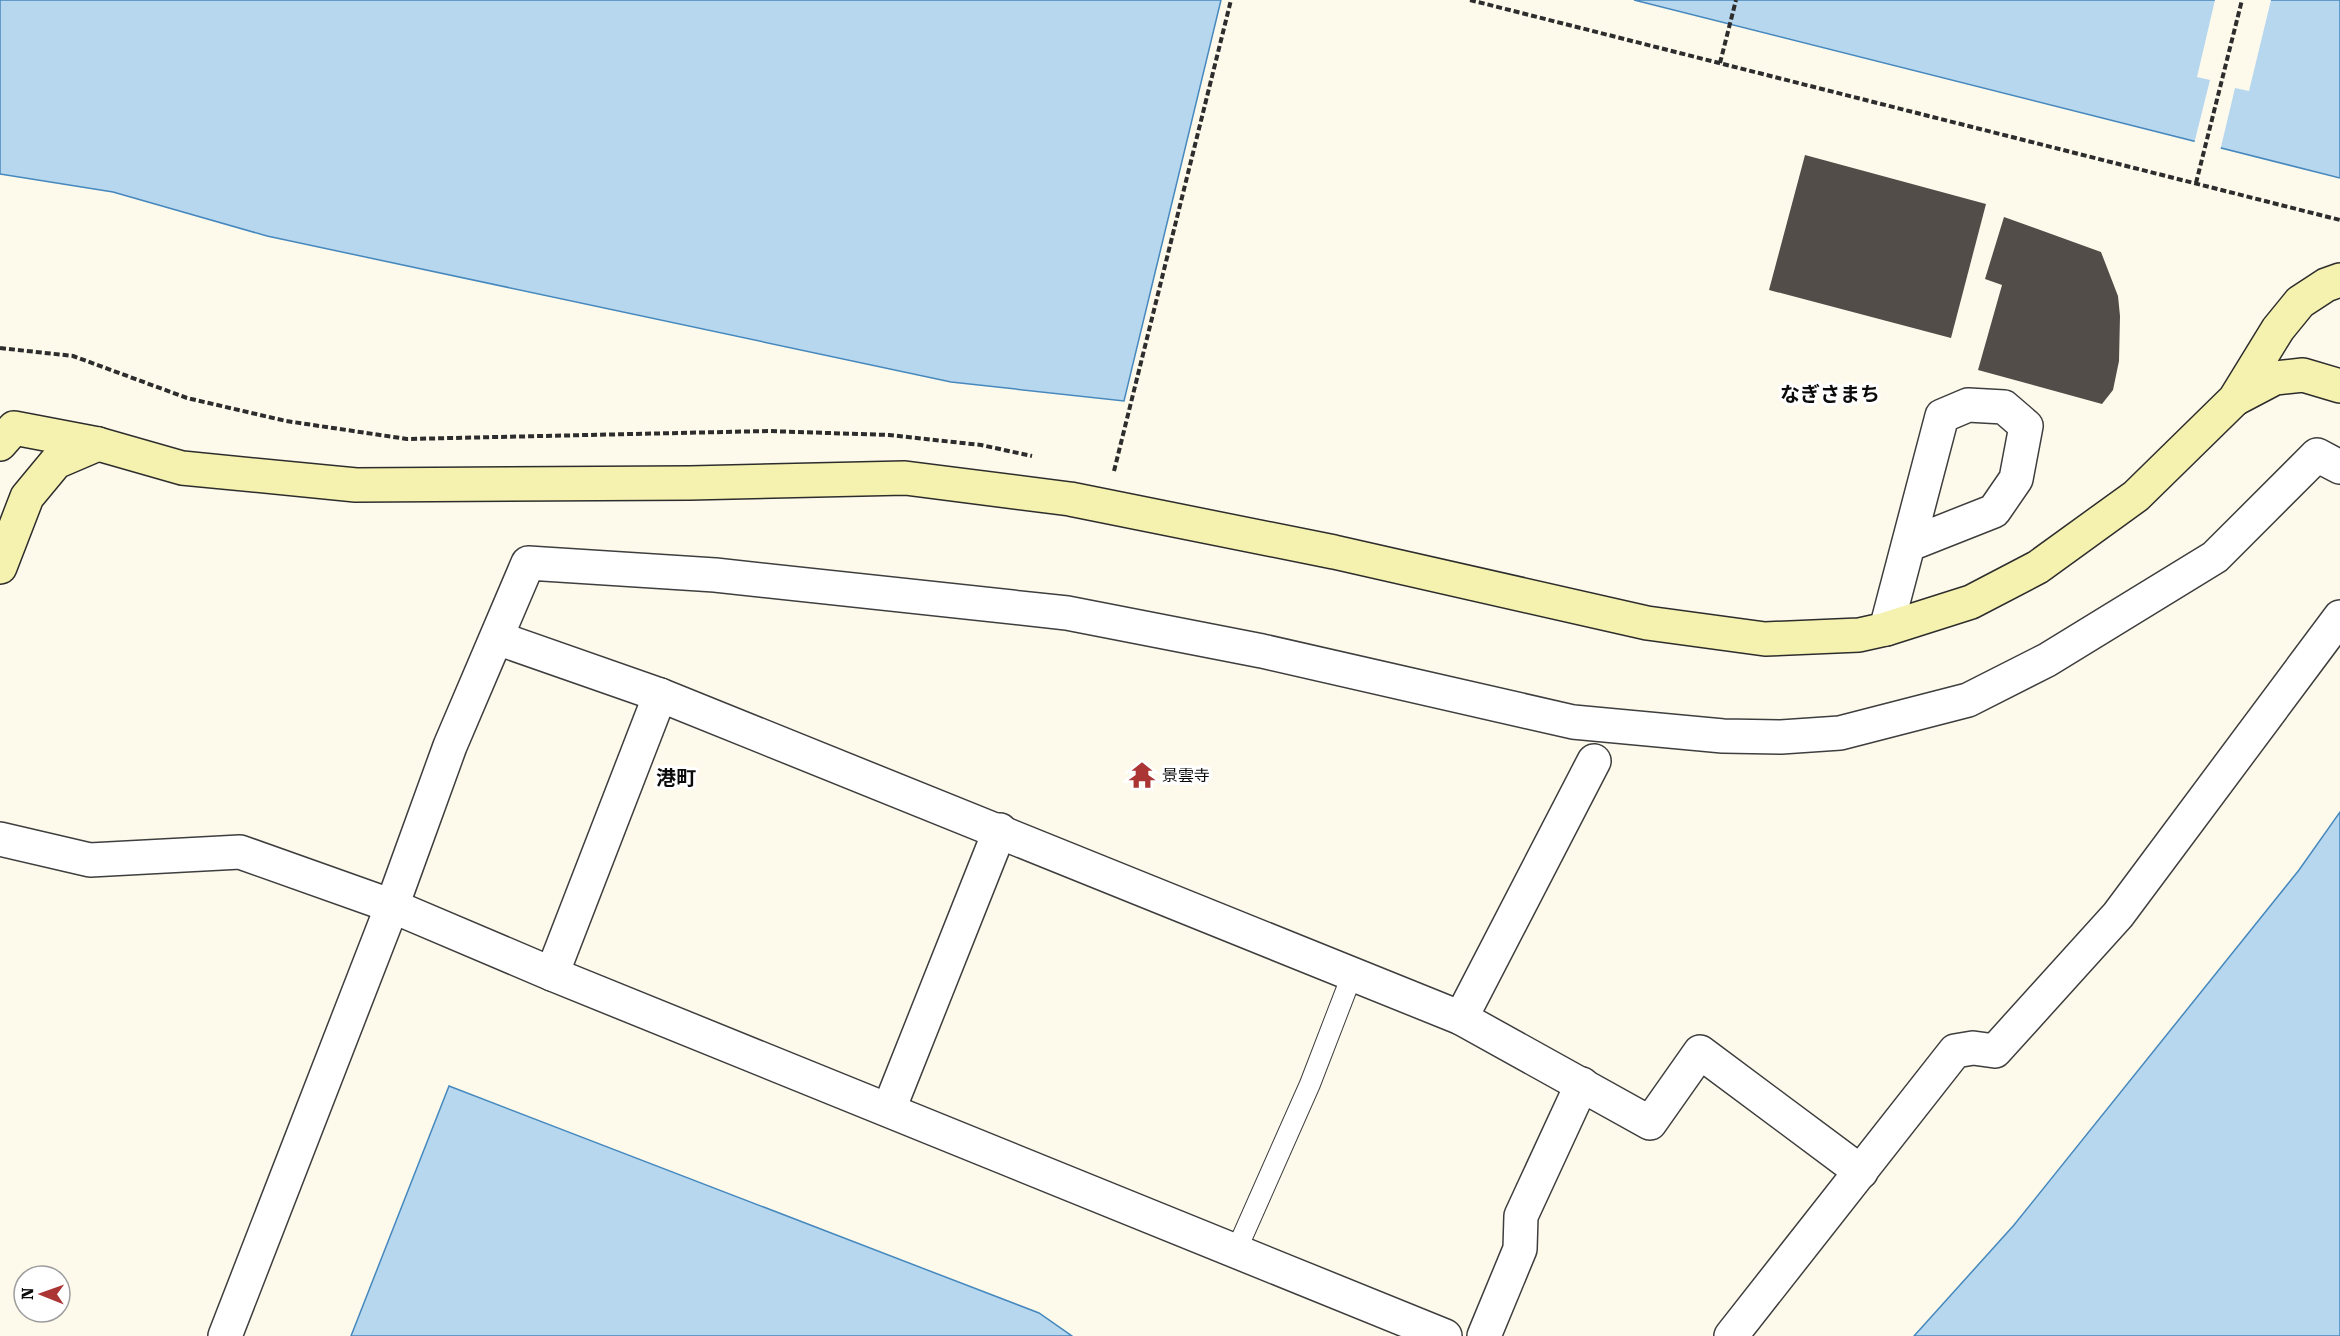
<svg xmlns="http://www.w3.org/2000/svg" width="2340" height="1336" viewBox="0 0 2340 1336" font-family="'Roboto Serif','Noto Sans JP',serif">
	<rect width="100%" height="100%" fill="#fdfaec"/>
	<g fill="#b6d7ee" stroke="#4688bd" stroke-width="1.5">
		<path d="M0,0H1221L1124,401L951,382L267,236L113,192L0,174Z"/>
		<path d="M1634,0H2340V178Z"/>
		<path d="M2340,812V1336H1914L2014,1225L2299,870Z"/>
		<path d="M449,1086L1039,1313L1072,1336H351Z"/>
	</g>
	<path fill="#fdfaec" d="M2215,0H2271L2249,91L2235,88L2220,151L2194,144L2210,80L2197,77Z"/>
	<g fill="#534d49">
		<path d="M1805,155L1986,204L1951,338L1769,290Z"/>
		<path d="M2004,217L2101,252L2118,296L2120,316L2119,361L2113,390L2102,404L1978,370L2002,285L1985,279Z"/>
	</g>
	<g fill="none" stroke-linecap="round" stroke-linejoin="round">
		<defs>
			<path id="lane" d="M1236,1251L1310,1084L1352,975"/>
			<g id="street">
				<path d="M1886,629L1942,416L1968,405L2004,407L2026,426L2016,479L1994,511L1908,545"/>
				<path d="M497,638L660,695L1461,1018L1650,1123L1700,1052L1861,1172"/>
				<path d="M0,839L90,860L240,852L392,906L552,974L1445,1336"/>
				<path d="M552,974L660,695"/>
				<path d="M1461,1018L1594,761"/>
				<path d="M889,1109L1000,830"/>
				<path d="M225,1336L392,906L450,746L528,563L715,575L1067,613L1262,651L1573,722L1723,736L1781,737L1840,733L1968,700L2047,660L2215,557L2317,455L2340,467"/>
				<path d="M1484,1336L1520,1249L1521,1216L1582,1084"/>
				<path d="M1731,1336L1955,1051L1973,1048L1995,1051L2118,915L2340,617"/>
			</g>
			<g id="secondary">
				<path d="M2237,398L2275,378L2303,375L2340,386"/>
				<path d="M0,444L14,428L98,444L182,468L356,485L690,483L905,478L1070,499L1334,552L1647,623L1765,639L1859,635L1886,629L1971,602L2038,567L2136,496L2235,399L2278,329L2300,302L2326,285L2340,280"/>
				<path d="M0,567L27,497L56,462L98,444"/>
			</g>
		</defs>
		<use href="#lane" stroke="#3e3e3e" stroke-width="22"/>
		<use href="#street" stroke="#3e3e3e" stroke-width="36"/>
		<use href="#secondary" stroke="#2d2d2d" stroke-width="36"/>
		<g stroke="#2d2d2d" stroke-width="4" stroke-dasharray="6 3" stroke-linecap="butt">
			<path d="M1470,0L2340,220"/>
			<path d="M1720,63L1736,0"/>
			<path d="M2196,183L2242,0"/>
			<path d="M0,348L73,356L187,398L286,421L407,439L768,431L889,435L981,445L1032,456"/>
			<path d="M1114,471L1231,0"/>
		</g>
		<use href="#lane" stroke="#fff" stroke-width="20"/>
		<use href="#street" stroke="#fff" stroke-width="33"/>
		<use href="#secondary" stroke="#f5f1ae" stroke-width="33"/>
	</g>
	<defs>
		<symbol id="temple-bare" viewBox="-9 -9 18 18"><path d="M0-6L5-2H3V0L6.5 2.5H4V6H1.5V3h-3V6H-4V2.5H-6.5L-3 0V-2H-5Z" fill="#ab3434" stroke="#fff" stroke-width="2.5" paint-order="stroke"/></symbol>
	</defs>
	<g fill-rule="evenodd">
		<use href="#temple-bare" x="1123" y="756" width="38" height="38"/>
	</g>
	<g text-anchor="middle" stroke-width="6" stroke-linejoin="round" paint-order="stroke">
		<g font-size="16" fill="#0b0b0b" stroke="#fff" text-anchor="start">
			<text x="1162" y="781">景雲寺</text>
		</g>
		<g font-size="20" font-weight="bold" fill="#0b0b0b" stroke="#fff">
			<text x="1830" y="401">なぎさまち</text>
			<text x="676" y="785">港町</text>
		</g>
	</g>
	<g transform="translate(42 1294) rotate(271)"><circle r="28" fill="#ffffff" stroke="#9d9d9d" stroke-width="1.5"/>
	<path d="M0-4.5L10 22L0 15L-10 22Z" fill="#ab3434"/>
	<text y="-9" font-size="16" font-weight="bold" text-anchor="middle" fill="#0b0b0b">N</text>
	</g>
</svg>
